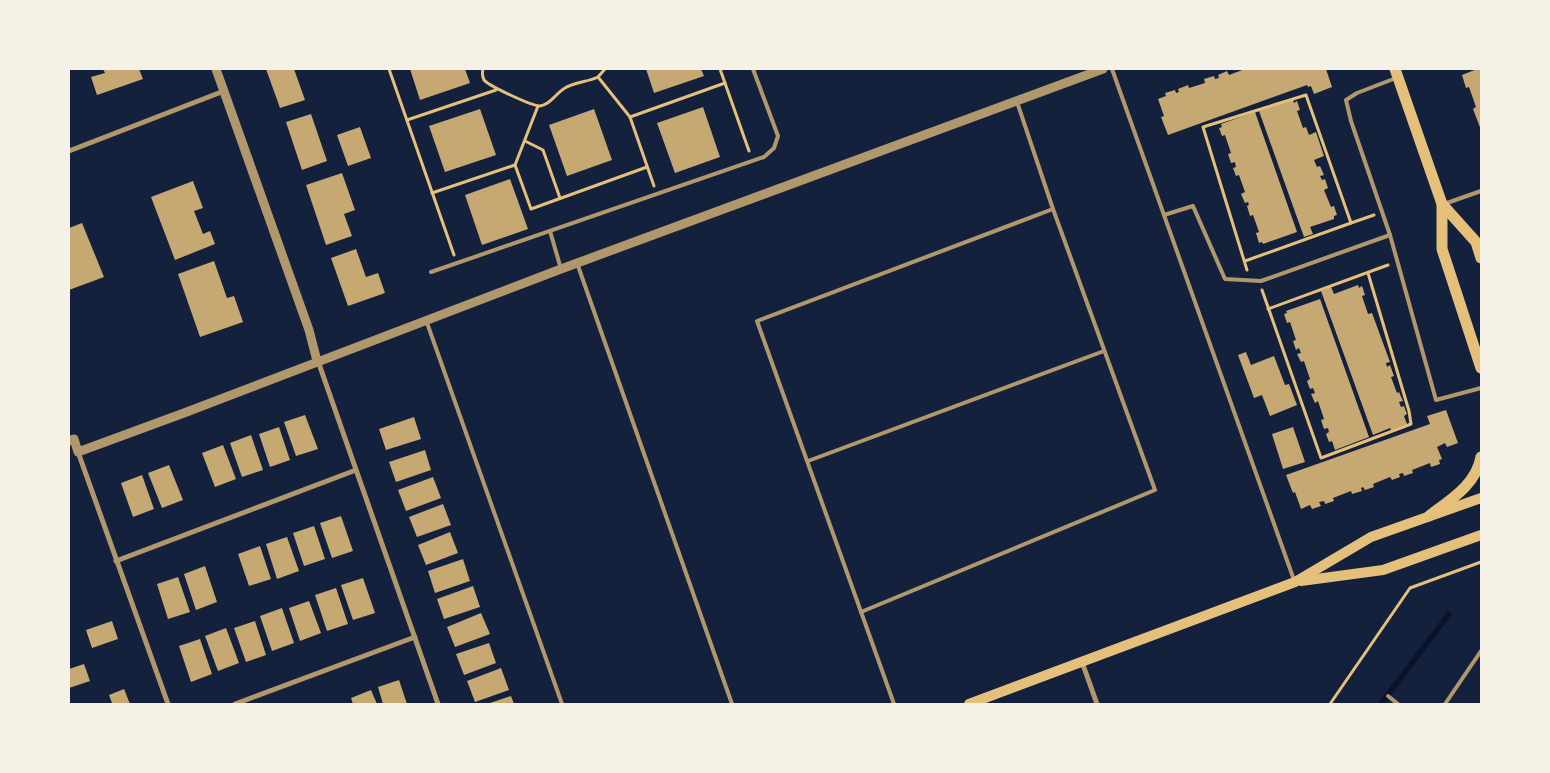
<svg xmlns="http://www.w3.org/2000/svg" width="1550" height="773" viewBox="0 0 1550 773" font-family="'DejaVu Sans',sans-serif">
	<rect width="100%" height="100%" fill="#14213d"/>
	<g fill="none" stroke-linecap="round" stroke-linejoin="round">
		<path stroke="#0b132b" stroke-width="5.5" d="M1381,704L1449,614"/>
	</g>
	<g fill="#c6a872">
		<path d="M103,69H139L143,79L97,95L91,77L105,73Z"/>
		<path d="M266,69H294L305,100L280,108Z"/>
		<path d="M410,69H465L470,83L420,100Z"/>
		<path d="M646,69H701L704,76L654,93Z"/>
		<path d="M1245,69H1326L1332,87L1314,94L1311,86L1308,87L1307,85L1168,135L1161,117L1164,116L1158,99L1166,96L1165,93L1175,90L1176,93L1179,92L1178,89L1188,85L1189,88L1205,83L1204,79L1214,76L1215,79L1219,78L1218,75L1227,71L1229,75Z"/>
		<path d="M1477,69H1481V130L1473,109L1476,107L1469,87L1466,88L1462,75Z"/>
		<path d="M1293,100L1294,103L1297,101L1300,110L1297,111L1303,128L1306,127L1309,135L1316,132L1324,156L1314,160L1317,167L1320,166L1324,175L1320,176L1322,180L1325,179L1328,188L1324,190L1331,207L1334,206L1337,215L1334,216V219L1310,227L1313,234L1304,237L1259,111Z"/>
		<path d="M703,107L720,157L675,173L657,123Z"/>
		<path d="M480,109L496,155L445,172L429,126Z"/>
		<path d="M594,109L612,160L567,176L549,125Z"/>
		<path d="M1255,112L1297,232L1263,244L1262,242L1259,243L1256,233L1259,232L1253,215L1250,216L1247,206L1249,205L1248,202L1245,203L1241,194L1245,192L1239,175L1236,176L1233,168L1236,167L1235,162L1231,163L1228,154L1231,153L1225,135L1222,136L1219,128L1222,127L1221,124Z"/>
		<path d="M311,114L327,161L302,170L286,122Z"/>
		<path d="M360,127L371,158L348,166L337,135Z"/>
		<path d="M342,173L355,210L344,214L352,236L326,245L306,185Z"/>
		<path d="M510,179L528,229L482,245L465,195Z"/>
		<path d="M193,181L203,208L194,211L203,234L210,231L215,244L175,260L151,197Z"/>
		<path d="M82,223L104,277L69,290V228Z"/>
		<path d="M356,249L366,277L378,273L385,293L348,306L331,258Z"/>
		<path d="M214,261L227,298L234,296L243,322L200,337L178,274Z"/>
		<path d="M1358,285L1359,288L1362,286L1365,295L1362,296L1368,314L1372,313L1390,362L1386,363L1387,367L1390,365L1394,376L1391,377L1397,393L1399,392L1403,401L1399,402L1401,407L1404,406L1407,414L1404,416L1407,424L1391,430L1390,428L1373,435L1321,291L1331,287L1334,294Z"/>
		<path d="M1320,299L1369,437L1335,450L1332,441L1329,442L1326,434L1329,432L1328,428L1324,429L1321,420L1324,419L1318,401L1315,403L1311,394L1315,393L1313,388L1310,389L1307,381L1310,379L1304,361L1301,362L1297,354L1301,353L1299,348L1296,350L1293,341L1296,340L1290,322L1287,323L1284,314L1287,313L1286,311Z"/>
		<path d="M1246,352L1251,365L1274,356L1285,385L1289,384L1297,405L1270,416L1262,395L1254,398L1238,355Z"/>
		<path d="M1446,410L1458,443L1447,447L1445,443L1437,447L1442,459L1439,460L1440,464L1431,467L1430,463L1412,470L1413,473L1404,476L1403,473L1399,474L1400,477L1392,480L1390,477L1373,484L1374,487L1365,490L1363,487L1361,488L1362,491L1352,494L1351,491L1333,498L1334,501L1325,504L1324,501L1319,502L1321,506L1312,509L1310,505L1301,509L1295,492L1293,493L1286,475L1430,424L1427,416Z"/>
		<path d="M305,415L318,449L296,456L284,422Z"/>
		<path d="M414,417L421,439L386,450L379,429Z"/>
		<path d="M279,427L290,460L270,467L259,434Z"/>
		<path d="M1293,427L1305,462L1283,469L1272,434Z"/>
		<path d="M251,435L263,470L242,477L230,443Z"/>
		<path d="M223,445L236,479L215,487L202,453Z"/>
		<path d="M425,450L431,470L396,482L389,462Z"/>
		<path d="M169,465L183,500L162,508L148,473Z"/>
		<path d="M142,475L154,509L133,517L121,483Z"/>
		<path d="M433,477L441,498L406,511L398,490Z"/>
		<path d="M443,504L451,525L417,537L409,517Z"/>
		<path d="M341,516L353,551L332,558L320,523Z"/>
		<path d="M314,526L325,559L304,566L293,533Z"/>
		<path d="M450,532L458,553L426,565L418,545Z"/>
		<path d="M287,537L299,571L277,579L266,544Z"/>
		<path d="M260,546L271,579L249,586L238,554Z"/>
		<path d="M463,559L470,581L435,593L428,571Z"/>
		<path d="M205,566L217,602L196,610L184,574Z"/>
		<path d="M178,577L190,612L168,619L157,584Z"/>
		<path d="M363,578L375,613L353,620L341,585Z"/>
		<path d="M473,586L480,607L444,619L437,599Z"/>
		<path d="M336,588L348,624L327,631L315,595Z"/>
		<path d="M309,601L321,633L300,641L289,608Z"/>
		<path d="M282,608L294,643L272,651L260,616Z"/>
		<path d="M481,613L490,634L455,647L447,627Z"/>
		<path d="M112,621L118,639L92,648L86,630Z"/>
		<path d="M255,621L266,655L246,662L234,628Z"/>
		<path d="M226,628L239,663L218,671L205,636Z"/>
		<path d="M200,639L212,674L191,682L179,646Z"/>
		<path d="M489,643L496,663L464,675L456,654Z"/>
		<path d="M84,664L90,681L69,688V669Z"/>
		<path d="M501,668L509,690L475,702L467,681Z"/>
		<path d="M399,680L407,704H383L378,687Z"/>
		<path d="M124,689L130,704H108L112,703L109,695Z"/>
		<path d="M371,690L377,704H353L351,698Z"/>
		<path d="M511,696L514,704H487Z"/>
	</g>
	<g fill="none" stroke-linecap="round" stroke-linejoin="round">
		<g stroke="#e5c07b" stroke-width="3">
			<path d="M389,69L454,255"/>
			<path d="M483,69C482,73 482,76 484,80C489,86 532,106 540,106C550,105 556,93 565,88C574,82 588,82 598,77"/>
			<path d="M605,69L598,77L630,117"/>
			<path d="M720,69L749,151"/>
			<path d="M407,120L496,90"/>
			<path d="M525,141L543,150L560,198"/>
			<path d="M515,165L531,209L647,167"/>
			<path d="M654,186L630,117L725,83"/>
			<path d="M432,193L515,165L538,106"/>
			<path d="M1351,223L1374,215"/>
			<path d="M1245,261L1351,223L1306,95L1203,127L1247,270"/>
			<path d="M1262,290L1321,458L1411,424L1409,411L1368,273"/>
			<path d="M1268,309L1388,265"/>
			<path d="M1330,704L1410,588L1481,562"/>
		</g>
		<g stroke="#b1986c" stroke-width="4">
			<path d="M1112,69L1294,580"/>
			<path d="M1396,78L1357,93L1346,100L1351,121L1390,235L1436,400L1481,388"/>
			<path d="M1444,204L1481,191"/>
			<path d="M1164,215L1193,206L1225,279L1261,281L1390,235"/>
			<path d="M550,231L561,269"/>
			<path d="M577,263L732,704"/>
			<path d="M431,272L764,157L774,148L778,136L753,69"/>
			<path d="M426,320L562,704"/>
			<path d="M808,461L1104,351"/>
			<path d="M861,612L1155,490L1053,209L1017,102"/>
			<path d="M1388,696L1398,704"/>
			<path d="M894,704L757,321L1053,209"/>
			<path d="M1445,704L1481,651"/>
		</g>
		<g stroke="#b1986c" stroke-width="5">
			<path d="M69,151L224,91"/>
			<path d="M318,361L438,704"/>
			<path d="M78,452L168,704"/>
			<path d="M116,561L356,470"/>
			<path d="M1082,662L1097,704"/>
			<path d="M235,704L415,637"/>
		</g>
		<g stroke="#b1986c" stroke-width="9">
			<path d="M216,69L309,330L317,361"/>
			<path d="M69,441L74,439L78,452L184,413L561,269L1103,69"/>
		</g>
		<g stroke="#e5c07b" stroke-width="10">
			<path d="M1301,581L1383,570L1481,535"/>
			<path d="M969,704L1295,582L1371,537L1481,498"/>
		</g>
		<g stroke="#e5c07b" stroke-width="11">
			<path d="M1395,69L1442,204V249L1481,368"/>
			<path d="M1442,204L1476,242L1481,258"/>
			<path d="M1429,516C1450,500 1476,485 1481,457"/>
		</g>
	</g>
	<rect width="1550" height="773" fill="none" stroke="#f6f1e7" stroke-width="140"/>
</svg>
